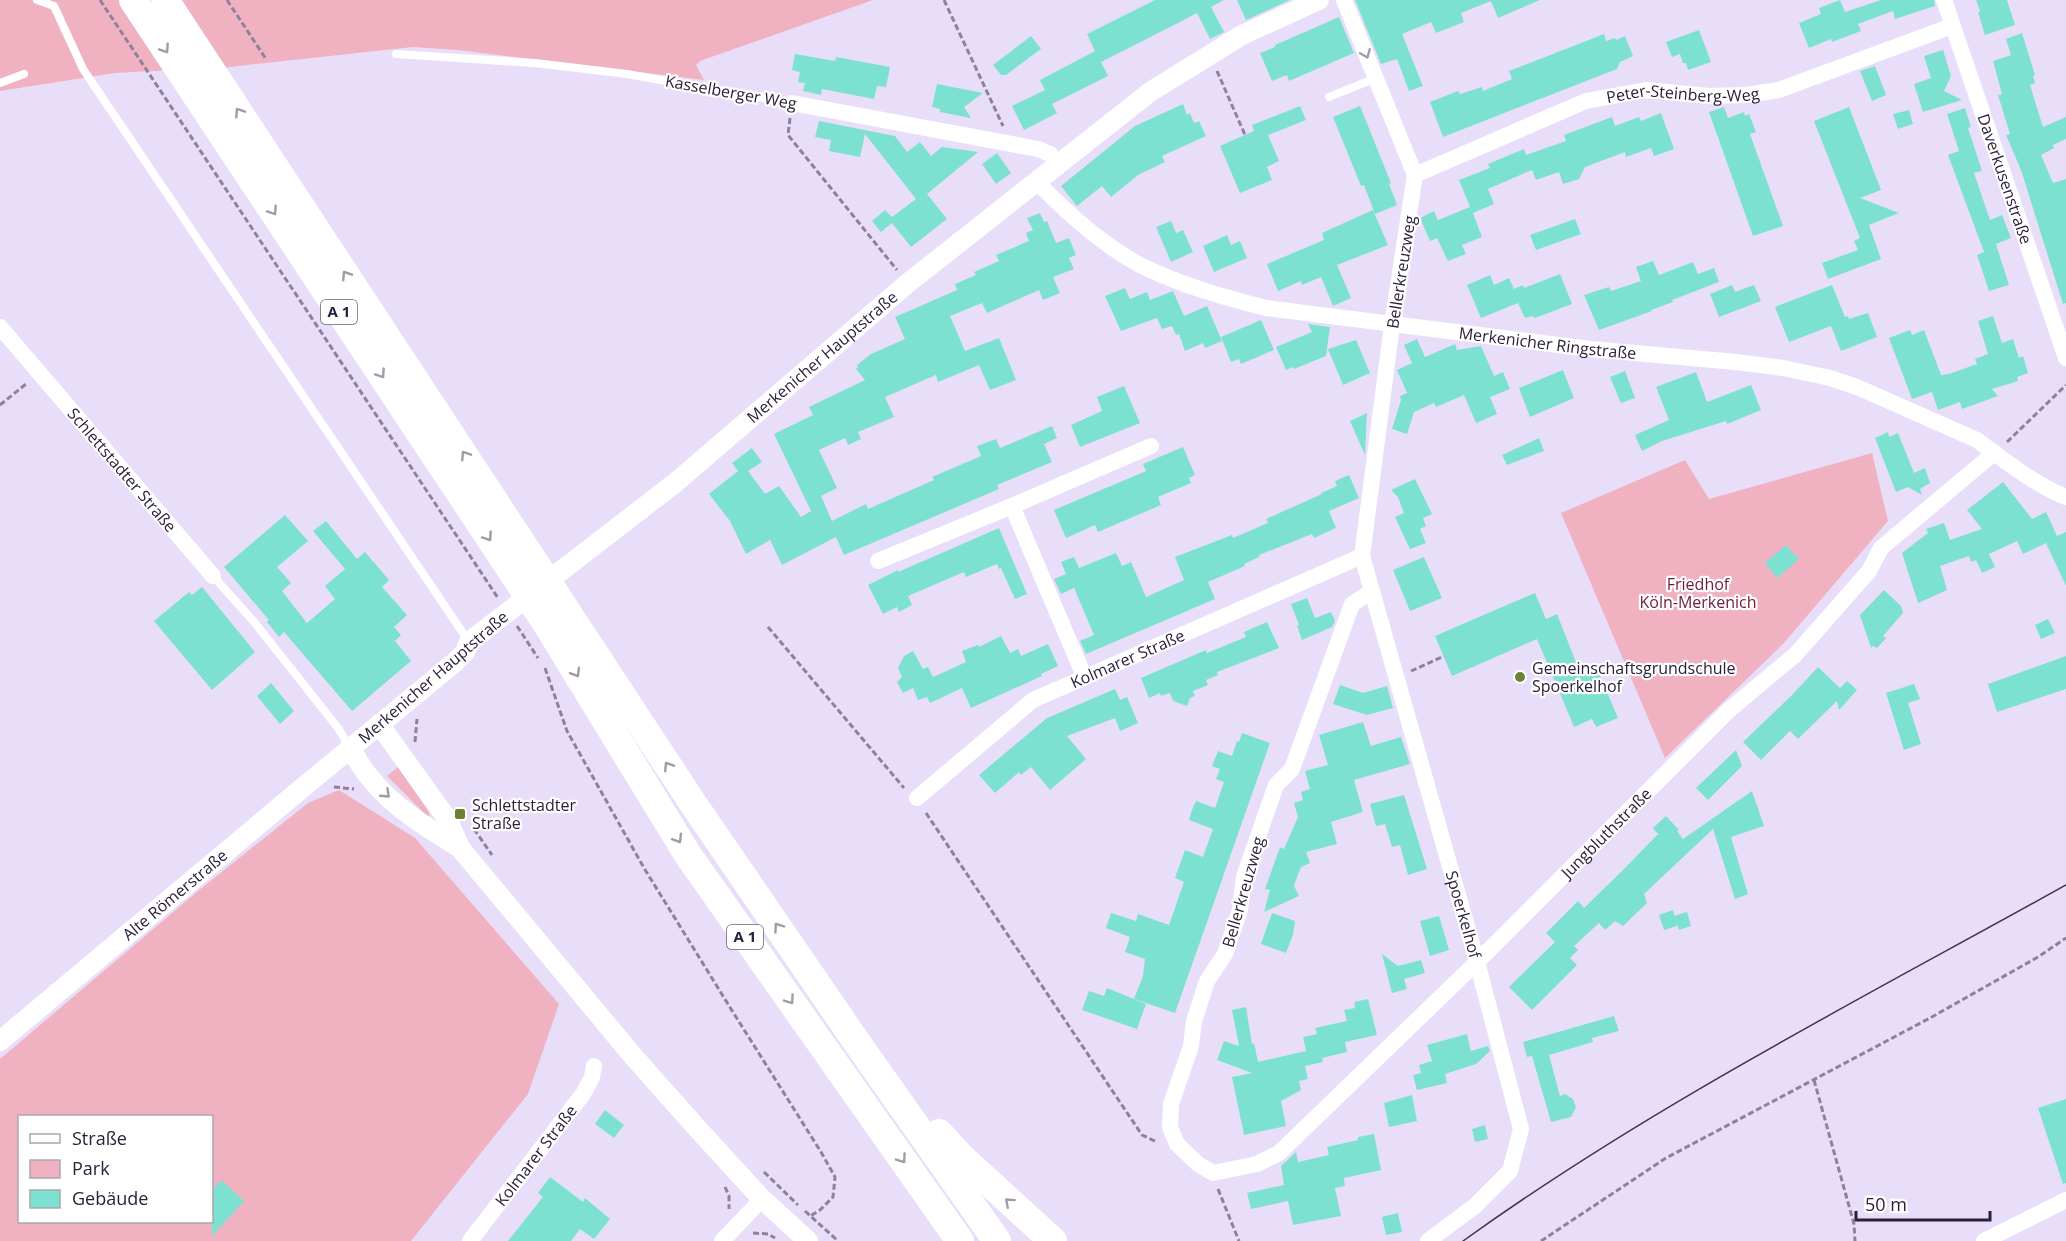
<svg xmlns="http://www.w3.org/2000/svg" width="2066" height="1241" viewBox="0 0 2066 1241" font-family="'Open Sans',sans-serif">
	<rect width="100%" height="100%" fill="#e9defa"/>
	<g fill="#f0b2c1" fill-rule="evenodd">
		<path d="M0,0H873L700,61L696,65L704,80L457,50L413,47L229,67L115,73L0,91Z"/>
		<path d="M1872,453L1888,521L1783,644L1665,758L1561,513L1685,460L1709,499Z"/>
		<path d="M398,767L429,812V816L426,815L387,776Z"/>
		<path d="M339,790L415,838L559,1004L528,1094L411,1241H0V1059L198,891L308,803ZM20,1116H212V1222H20Z"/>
	</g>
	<g fill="#7de1d2">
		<path d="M1155,0H1224L1211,7L1224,32L1210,39L1197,13L1180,22L1101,62L1108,76L1052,104L1057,113L1024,130L1012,106L1045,90L1040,80L1095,51L1087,34Z"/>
		<path d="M1237,0H1290L1246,20Z"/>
		<path d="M1355,0H1540L1498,18L1491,1L1461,13L1464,22L1436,33L1431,22L1402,34L1423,86L1409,91L1397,59L1381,64Z"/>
		<path d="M1840,0L1845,12L1881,0H1934L1935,6L1895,19L1893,11L1858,24L1861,31L1832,42L1831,39L1809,48L1799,23L1821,14L1819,8Z"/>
		<path d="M1976,0H2007L2015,25L1985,35L1978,12L1980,11Z"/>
		<path d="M1339,17L1354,53L1289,81L1287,75L1272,81L1260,53L1275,47V45Z"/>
		<path d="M1699,30L1711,62L1688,70L1686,63H1683L1680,54L1672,57L1666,42Z"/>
		<path d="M2022,33L2035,75L2033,76L2035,83L2030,85L2043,127L2066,117V139L2053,145L2054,148L2041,155L2053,183L2066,179V303L2063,304L2021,170L2006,135L2010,134L1998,95L2002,94L1993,61L2011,55L2006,39Z"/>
		<path d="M1604,34L1606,41L1615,38L1616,40L1625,36L1633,56L1620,62L1617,69L1443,137L1430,102L1458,91L1460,94L1482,87L1483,91L1512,79L1509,71Z"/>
		<path d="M1031,36L1041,49L1006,75H1001L993,65Z"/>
		<path d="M1943,50L1951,76L1944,91L1962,100L1923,112L1914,84L1931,78L1924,56Z"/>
		<path d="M795,54L835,61L836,57L890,67L886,87L877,86L874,99L822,89L821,95L803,91L805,83L798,82L800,72L792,70Z"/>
		<path d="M1875,66L1886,95L1872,101L1860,71Z"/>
		<path d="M937,84L983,93L964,107L971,118L940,112V109L932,107Z"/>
		<path d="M1183,104L1187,115L1190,113L1194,123L1199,121L1206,136L1162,156L1165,162L1138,175L1111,197L1102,186L1077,206L1061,186L1135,126Z"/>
		<path d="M1300,106L1306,120L1268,135L1279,161L1267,167L1272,180L1240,193L1220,146L1254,131L1252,125Z"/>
		<path d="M1360,106L1391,183L1389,184L1397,205L1375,214L1364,185L1361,186L1333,117Z"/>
		<path d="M1724,107L1728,118L1744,112L1745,116L1749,114L1756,132L1750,134L1783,226L1753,236L1709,112Z"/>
		<path d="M1849,107L1881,190L1860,198L1899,213L1869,225L1881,259L1828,279L1822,263L1858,250L1854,241L1860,238L1814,121Z"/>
		<path d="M1965,108L1971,127L1968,128L1982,171L1974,173L1990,220L2002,215L2011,238L1996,244L2009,285L1989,291L1977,255L1984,252L1948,155L1959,151L1947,114Z"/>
		<path d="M1909,110L1913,124L1898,129L1893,114Z"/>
		<path d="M1661,113L1674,149L1654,156L1651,148L1626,157L1625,152L1585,167L1579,179L1563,184L1559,172L1536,180L1532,170L1488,189L1494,204L1473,213L1482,237L1462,245L1466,254L1448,261L1437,238L1430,241L1420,218L1434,211L1438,220L1470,207L1459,180L1490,168L1488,164L1524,149L1526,155L1566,141L1564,135L1612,117L1615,126L1639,117L1641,121Z"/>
		<path d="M819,121L895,136L907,152L920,142L931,156L942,147L978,152L927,194L947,219L911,247L892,223L881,232L872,221L885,210L892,217L916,199L865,134L860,157L829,151L831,140L815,137Z"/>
		<path d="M997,153L1011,173L996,184L982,164Z"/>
		<path d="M1373,210L1388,245L1337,265L1351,298L1333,306L1321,277L1302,285L1301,281L1278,291L1267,264L1324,240L1322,233Z"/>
		<path d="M1040,213L1044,222L1047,221L1056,243L1069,238L1076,255L1069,258L1074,269L1053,277L1060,293L1043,300L1039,290L987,313L982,303L950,316L965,351L999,338L1016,380L990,390L979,365L938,382L936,375L885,397L894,417L858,432L861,439L848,445L845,438L819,450L837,488L821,496L832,521L866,504L868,509L934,480L932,477L981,456L977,446L996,439L1000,448L1052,426L1057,438L1044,444L1052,462L997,485L999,489L844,555L836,537L782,565L770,540L746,554L730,521L709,494L738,471L732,463L752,448L762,462L748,471L765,494L779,486L801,517L811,511L774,434L813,415L809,407L865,380L856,369L858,367L857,365L871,354L905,339L895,317L957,290L955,284L976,275L974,272L999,261L996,255L1029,241L1026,233L1033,230L1027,218Z"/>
		<path d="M1575,219L1581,234L1536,250L1530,235Z"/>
		<path d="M1171,221L1176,233L1183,230L1193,252L1171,262L1156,227Z"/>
		<path d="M1227,235L1231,245L1240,241L1247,258L1214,272L1203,246Z"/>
		<path d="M1653,261L1659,275L1693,262L1698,274L1714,268L1719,282L1672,300L1673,302L1651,310L1652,311L1599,330L1584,295L1609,287L1611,291L1641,281L1636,267Z"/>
		<path d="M1560,274L1572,304L1535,318L1532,316L1525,318L1518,303L1481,318L1467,285L1490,275L1494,285L1509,278L1514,289L1523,285L1524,288Z"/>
		<path d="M1732,285L1735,292L1754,285L1761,301L1719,317L1710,294Z"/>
		<path d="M1832,285L1845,317L1848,316L1849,319L1868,313L1877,337L1841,351L1831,326L1789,342L1775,307Z"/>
		<path d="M1125,288L1130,299L1147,292L1150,300L1173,291L1184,316L1207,306L1222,341L1205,348L1203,343L1185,351L1179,334L1176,335L1172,326L1162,329L1157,318L1121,331L1105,296Z"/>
		<path d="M1993,316L2002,343L2013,339L2019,358L2023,356L2028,373L2017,377L2018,381L1992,389L1998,396L1962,409L1960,402L1938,410L1932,392L1912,399L1889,338L1910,330L1912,335L1924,330L1941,375L1949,374L1977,364L1975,359L1988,354L1978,321Z"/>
		<path d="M1261,320L1274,350L1241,364L1239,359L1231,362L1221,337Z"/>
		<path d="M1308,324L1330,327L1326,356L1294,369L1293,367L1286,370L1276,347L1312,332Z"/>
		<path d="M1417,339L1425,357L1455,344L1457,350L1481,346L1494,376L1503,372L1510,389L1490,397L1497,414L1476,423L1464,395L1436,407L1434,403L1414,412L1407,434L1392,429L1401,400L1400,396L1407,393L1397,370L1412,363L1404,345Z"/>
		<path d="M1356,340L1370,373L1343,385L1328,349Z"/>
		<path d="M1563,370L1574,398L1530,417L1519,388Z"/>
		<path d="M1625,371L1635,398L1621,403L1610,377Z"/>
		<path d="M1696,372L1707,402L1751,385L1761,410L1727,424L1726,421L1662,441L1642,451L1635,435L1669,420L1656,387Z"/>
		<path d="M1124,386L1140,423L1080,447L1071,425L1102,411L1097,397Z"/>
		<path d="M1367,413L1365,454V455L1350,421Z"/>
		<path d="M1888,432L1889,437L1898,433L1914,473L1925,468L1930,483L1920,489L1922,495L1908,487L1896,492L1875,438Z"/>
		<path d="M1539,438L1544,451L1507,465L1502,455Z"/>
		<path d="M1183,447L1195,475L1189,478L1191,483L1158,497L1161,505L1098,532L1095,525L1066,538L1054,510L1146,471L1143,464Z"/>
		<path d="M1349,475L1359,498L1329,511L1336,528L1314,538L1312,534L1259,555V557L1244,564L1245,566L1208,582L1215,599L1086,654L1080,641L1094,635L1074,588L1061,594L1054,579L1066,574L1061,562L1074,557L1079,568L1116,553L1122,566L1131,562L1146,597L1184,580L1175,557L1232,535L1233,538L1268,523L1266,519L1322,494L1321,493L1337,486L1335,481Z"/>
		<path d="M1415,479L1432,514L1423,518L1426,526L1420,529L1426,543L1410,549L1395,517L1404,513L1398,497L1391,490Z"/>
		<path d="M2003,482L2032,519L2046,512L2057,536L2066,532V586L2046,543L2023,554L2017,541L1989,554L1995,567L1982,573L1976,560L1971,562L1969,556L1940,566L1947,590L1918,603L1902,553L1928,533L1926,529L1944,523L1950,540L1982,529L1967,510Z"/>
		<path d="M285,515L308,541L277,567L291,583L282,591L307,623L335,599L325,586L345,569L313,531L326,521L357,559L365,552L389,580L382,587L407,615L394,627L401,635L395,641L411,661L352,711L284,632L279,637L267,622L269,620L224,567Z"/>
		<path d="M999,528L1027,594L1015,599L1001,568L999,569L997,564L966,577L964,572L908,596L912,605L899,612L897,607L883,614L868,585L898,570V572Z"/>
		<path d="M1786,545L1799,559L1777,578L1765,563Z"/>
		<path d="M1424,557L1442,598L1410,611L1393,570Z"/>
		<path d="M202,587L255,652L212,690L154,621L189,592L192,595Z"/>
		<path d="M1884,590L1901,606L1903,613L1883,636L1886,638L1877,648L1873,646L1871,648L1860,615Z"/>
		<path d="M1535,593L1546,619L1557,614L1579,670L1595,664L1618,718L1596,727L1592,719L1574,727L1537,639L1452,676L1435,636Z"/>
		<path d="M1307,598L1315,618L1331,612L1335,621L1332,627L1302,640L1297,626L1299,625L1291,604Z"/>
		<path d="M2048,619L2055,633L2041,639L2035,625Z"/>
		<path d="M1267,622L1279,648L1217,672L1218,675L1206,680L1208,685L1193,691L1195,696L1190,698L1187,706L1173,701L1170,693L1161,696L1160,693L1149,698L1141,678L1206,650L1207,653L1246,637L1244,632Z"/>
		<path d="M1001,636L1010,653L1018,649L1021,656L1048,644L1058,666L1041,674L1042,676L971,708L962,688L930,703L927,697L918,700L913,688L903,693L897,682L902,677L898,668L904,656L913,651L923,669L928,667L933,677L966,662L962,651L978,645L979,647Z"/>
		<path d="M2066,656V689L1997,712L1988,684Z"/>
		<path d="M1818,667L1840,688L1847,681L1857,690L1839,710L1837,701L1798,739L1790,731L1761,760L1743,742L1792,695Z"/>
		<path d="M271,683L294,711L280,724L257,696Z"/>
		<path d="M1914,684L1920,699L1908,703L1921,744L1904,750L1886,693Z"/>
		<path d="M1340,685L1363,693L1387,686L1393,708L1367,715L1333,704Z"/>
		<path d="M1115,689L1120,700L1127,697L1138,723L1120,731L1115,718L1067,736L1086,759L1050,790L1031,767L1021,775L1019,772L995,793L979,775L1047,718Z"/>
		<path d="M1363,722L1371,746L1401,737L1410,764L1354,780L1363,812L1331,822L1337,844L1306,852L1310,863L1301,867L1297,877L1294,886L1299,896L1264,912L1270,890L1265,889L1280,847L1284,849L1298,817L1294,803L1303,800L1301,792L1310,789L1305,771L1328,765L1319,735Z"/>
		<path d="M1242,733L1270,743L1175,1013L1134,999L1143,976L1145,959L1125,952L1130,937L1106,928L1111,913L1136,921L1138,914L1169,925L1184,882L1175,878L1185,850L1203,857L1213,829L1189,820L1192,810L1196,801L1215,808L1224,782L1216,779L1220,769L1212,766L1218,751L1232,756L1237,741L1239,742Z"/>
		<path d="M1736,750L1742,766L1708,800L1696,788Z"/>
		<path d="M1752,791L1764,826L1731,837L1748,894L1735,899L1713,829L1644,894L1647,903L1623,926L1615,921L1605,930L1599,923L1574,946L1578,950L1570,958L1577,965L1532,1010L1509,987L1555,942L1546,933L1578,901L1584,908L1622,871L1658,834L1653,828L1666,816L1679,830L1677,831L1683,839Z"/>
		<path d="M1404,795L1427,869L1408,875L1400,845L1392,847L1385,824L1376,826L1370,804Z"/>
		<path d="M1673,910L1677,926L1664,930L1659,915Z"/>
		<path d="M1687,912L1691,926L1679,930L1674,916Z"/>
		<path d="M1272,913L1295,921L1293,935L1286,953L1261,944Z"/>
		<path d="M1439,916L1449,950L1430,956L1420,921Z"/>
		<path d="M1382,954L1398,966L1421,960L1425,973L1404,979L1407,989L1392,993Z"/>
		<path d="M1107,988L1146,1004L1137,1029L1082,1010L1089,991L1104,996Z"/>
		<path d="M1368,999L1377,1035L1345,1042L1347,1052L1322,1058L1323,1062L1305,1066L1308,1079L1299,1081L1301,1090L1281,1101L1286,1126L1244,1135L1232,1077L1252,1073L1217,1060L1224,1041L1239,1046L1232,1010L1246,1007L1252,1044L1254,1043L1258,1062L1306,1051L1303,1037L1317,1034L1315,1028L1347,1021L1344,1010L1355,1008L1354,1002Z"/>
		<path d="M1614,1016L1619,1031L1592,1038L1593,1042L1549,1055L1560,1096L1565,1094L1573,1099L1576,1107L1571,1117L1551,1122L1532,1056L1527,1057L1523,1042Z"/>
		<path d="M1467,1034L1471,1051L1488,1046L1490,1051L1476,1064L1445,1074L1447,1083L1417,1090L1413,1075L1421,1073L1419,1065L1432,1061L1427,1045Z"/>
		<path d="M1412,1095L1417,1121L1389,1127L1384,1103Z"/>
		<path d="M2066,1099V1183L2063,1184L2038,1108Z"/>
		<path d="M605,1110L624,1125L614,1138L595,1124Z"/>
		<path d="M1485,1125L1488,1139L1475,1142L1472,1129Z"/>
		<path d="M1374,1134L1381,1170L1344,1178L1345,1186L1335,1188L1341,1216L1293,1225L1288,1201L1251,1209L1247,1193L1284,1185L1281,1166L1296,1152L1298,1162L1329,1155L1327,1147L1358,1140V1137Z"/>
		<path d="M550,1177L583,1202L585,1198L610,1219L594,1239L580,1229L571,1241H508L543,1197L538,1193Z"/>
		<path d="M221,1180L244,1201L212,1236V1190Z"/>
		<path d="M1398,1213L1402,1232L1386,1235L1382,1217Z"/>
	</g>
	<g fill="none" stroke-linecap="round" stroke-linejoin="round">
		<g stroke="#8d829d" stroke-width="3" stroke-dasharray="6 3" stroke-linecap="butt">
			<path d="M100,0L498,598"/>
			<path d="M227,0L266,59"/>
			<path d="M944,0L1003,126"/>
			<path d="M1217,71L1245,135"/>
			<path d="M790,118L788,135L897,270"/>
			<path d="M0,405L26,384"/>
			<path d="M2007,442L2066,385"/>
			<path d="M517,626L538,658"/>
			<path d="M768,627L904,788"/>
			<path d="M545,668L567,731L644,868L731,1009L821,1152L835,1177L833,1197L820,1210L809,1217"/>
			<path d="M1411,671L1444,656"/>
			<path d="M415,742L417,719"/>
			<path d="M334,787L354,789"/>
			<path d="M926,813L1142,1135L1157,1142"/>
			<path d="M474,829L492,855"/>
			<path d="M1814,1080L1854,1224L1855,1241"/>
			<path d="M764,1172L798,1205"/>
			<path d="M725,1187L729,1196V1209"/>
			<path d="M1218,1189L1239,1241"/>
			<path d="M805,1211L838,1241"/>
			<path d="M753,1233L768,1234L775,1238"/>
			<path d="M1541,1241L1666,1158L1930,1018L2038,957L2066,938"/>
		</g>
		<g stroke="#fff" stroke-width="8">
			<path d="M37,0L54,6L83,69L469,642"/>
			<path d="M396,54L535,63L627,74L792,103"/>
			<path d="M0,83L24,74"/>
			<path d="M1329,97L1376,78"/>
			<path d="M213,576L255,623L338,728L350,748"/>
		</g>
		<g stroke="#fff" stroke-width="16">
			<path id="s1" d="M1344,0L1415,175L1392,325L1362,556L1477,962L1521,1129L1510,1171L1475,1206L1428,1241"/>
			<path id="s2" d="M1944,0L2066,358"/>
			<path d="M792,103L1038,149L1050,154L1058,164"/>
			<path id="s3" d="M1415,175L1586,101L1646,90L1709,96L1746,95L1779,90L1952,26"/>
			<path id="s4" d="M1037,182C1067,213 1101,244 1140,265C1180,285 1223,297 1266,308L1590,349L1736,362L1783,368L1830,378L1857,387L1977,440C2002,459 2037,486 2066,497"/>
			<path id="s5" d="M0,327L213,576"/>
			<path d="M1012,506L1084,676"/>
			<path d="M878,561L1012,506L1151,446"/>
			<path id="s6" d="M1371,592L1352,604L1292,769L1276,785L1244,877L1240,910L1225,954L1207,981L1194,1021L1191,1046L1171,1104L1170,1127L1177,1144L1198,1164L1213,1173L1257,1164L1279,1153L1477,962L1728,711L1796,654L1869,571L1881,548L1994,453"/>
			<path id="s7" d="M917,798L1033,700L1362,556"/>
			<path id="s8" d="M470,1241L583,1094L592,1077L594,1066"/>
			<path d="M722,1241L762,1199"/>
			<path d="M1984,1241L2066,1200"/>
		</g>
		<g stroke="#fff" stroke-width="20">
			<path d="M379,724L448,820L460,848"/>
			<path d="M350,748C357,759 363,770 371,779C394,808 429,829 460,848L633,1056L696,1127L762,1199L808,1241"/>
			<path id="s9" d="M0,1041L301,789L454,663L465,652L469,642L675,483L908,283L1150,92L1242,35L1319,0"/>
		</g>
		<g stroke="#fff" stroke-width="28">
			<path d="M133,0L546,623L688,855L960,1241"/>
			<path d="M165,0L694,805L858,1044L997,1241"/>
			<path d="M939,1133L960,1156L1053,1241"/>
		</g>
		<path stroke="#403550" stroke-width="1.5" d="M1463,1241C1652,1105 1863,998 2066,885"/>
	</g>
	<defs><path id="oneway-chevron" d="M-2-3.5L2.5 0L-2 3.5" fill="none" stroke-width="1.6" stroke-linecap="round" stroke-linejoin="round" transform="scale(1.5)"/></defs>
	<g stroke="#a09ba6">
		<use href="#oneway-chevron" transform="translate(165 49) rotate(56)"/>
		<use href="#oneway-chevron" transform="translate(1366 54) rotate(68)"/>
		<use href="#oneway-chevron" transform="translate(239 112) rotate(-123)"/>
		<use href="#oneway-chevron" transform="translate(273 211) rotate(56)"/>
		<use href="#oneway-chevron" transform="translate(346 275) rotate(-123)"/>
		<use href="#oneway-chevron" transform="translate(381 374) rotate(56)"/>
		<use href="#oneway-chevron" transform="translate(465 455) rotate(-123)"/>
		<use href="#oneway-chevron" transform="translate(488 537) rotate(56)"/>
		<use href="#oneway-chevron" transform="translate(576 673) rotate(59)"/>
		<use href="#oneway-chevron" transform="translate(668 766) rotate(-123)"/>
		<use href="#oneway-chevron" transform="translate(386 794) rotate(43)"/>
		<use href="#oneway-chevron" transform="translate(678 839) rotate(59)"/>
		<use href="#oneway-chevron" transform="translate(778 927) rotate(-125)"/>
		<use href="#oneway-chevron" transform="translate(790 1000) rotate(55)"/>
		<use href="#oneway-chevron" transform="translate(902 1159) rotate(55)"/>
		<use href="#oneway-chevron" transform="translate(1009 1202) rotate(-138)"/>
	</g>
	<g fill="#6b8233" stroke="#fff" stroke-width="2">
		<circle cx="1520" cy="677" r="6"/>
		<rect x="454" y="808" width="12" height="12" rx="3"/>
	</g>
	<g text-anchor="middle" stroke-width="4.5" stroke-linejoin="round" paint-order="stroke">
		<g fill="#fff" stroke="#6b6375" stroke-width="1.5">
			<rect x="321" y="300" width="36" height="24" rx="4.5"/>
			<rect x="727" y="925" width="36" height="24" rx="4.5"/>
		</g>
		<g font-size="15" font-weight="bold" fill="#2b203a">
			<text x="339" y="317">A 1</text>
			<text x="745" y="942">A 1</text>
		</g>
		<g font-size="16" fill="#2b203a" stroke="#fff">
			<text transform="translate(731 92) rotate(10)" y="6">Kasselberger Weg</text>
			<text dy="6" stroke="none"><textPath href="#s3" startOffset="284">Peter-Steinberg-Weg</textPath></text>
			<text dy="6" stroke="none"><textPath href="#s2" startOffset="189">Daverkusenstraße</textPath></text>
			<text transform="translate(1401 272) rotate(-81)" y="6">Bellerkreuzweg</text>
			<text dy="6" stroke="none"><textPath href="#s4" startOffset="550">Merkenicher Ringstraße</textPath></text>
			<text dy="6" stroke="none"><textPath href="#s9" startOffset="1071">Merkenicher Hauptstraße</textPath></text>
			<text dy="6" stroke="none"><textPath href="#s5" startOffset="188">Schlettstadter Straße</textPath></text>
			<text dy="6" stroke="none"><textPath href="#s7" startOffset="255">Kolmarer Straße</textPath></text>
			<text transform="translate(433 677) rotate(-41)" y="6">Merkenicher Hauptstraße</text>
			<text dy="6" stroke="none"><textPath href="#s6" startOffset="1174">Jungbluthstraße</textPath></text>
			<text transform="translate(1243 892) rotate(-74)" y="6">Bellerkreuzweg</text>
			<text dy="6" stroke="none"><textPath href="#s9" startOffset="228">Alte Römerstraße</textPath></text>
			<text dy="6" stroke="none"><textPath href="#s1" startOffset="946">Spoerkelhof</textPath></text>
			<text dy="6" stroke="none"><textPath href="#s8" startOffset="108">Kolmarer Straße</textPath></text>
		</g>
		<g font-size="16" fill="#6c1c39" stroke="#fff">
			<text x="1698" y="590">Friedhof<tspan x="1698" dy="18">Köln-Merkenich</tspan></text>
		</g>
		<g font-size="16" fill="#2b203a" stroke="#fff" text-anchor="start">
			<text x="1532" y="674">Gemeinschaftsgrundschule<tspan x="1532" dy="18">Spoerkelhof</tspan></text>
			<text x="472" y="811">Schlettstadter<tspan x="472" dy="18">Straße</tspan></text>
		</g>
	</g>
	<rect x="18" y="1115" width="195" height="108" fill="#ffffff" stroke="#aaa6b0" stroke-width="1.5"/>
	<rect x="30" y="1134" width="30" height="9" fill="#ffffff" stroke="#aaa6b0" stroke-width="1.5"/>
	<text x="72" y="1145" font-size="18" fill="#2b203a">Straße</text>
	<rect x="30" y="1160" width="30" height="18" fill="#f0b2c1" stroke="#aaa6b0" stroke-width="1.5"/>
	<text x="72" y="1175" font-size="18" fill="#2b203a">Park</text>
	<rect x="30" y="1190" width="30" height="18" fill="#7de1d2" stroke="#aaa6b0" stroke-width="1.5"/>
	<text x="72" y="1205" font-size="18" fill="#2b203a">Gebäude</text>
	<path d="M1856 1211v9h134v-9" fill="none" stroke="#2b203a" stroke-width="3"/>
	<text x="1865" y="1211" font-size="18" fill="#2b203a" stroke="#ffffff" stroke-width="4.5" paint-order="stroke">50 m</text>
</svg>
